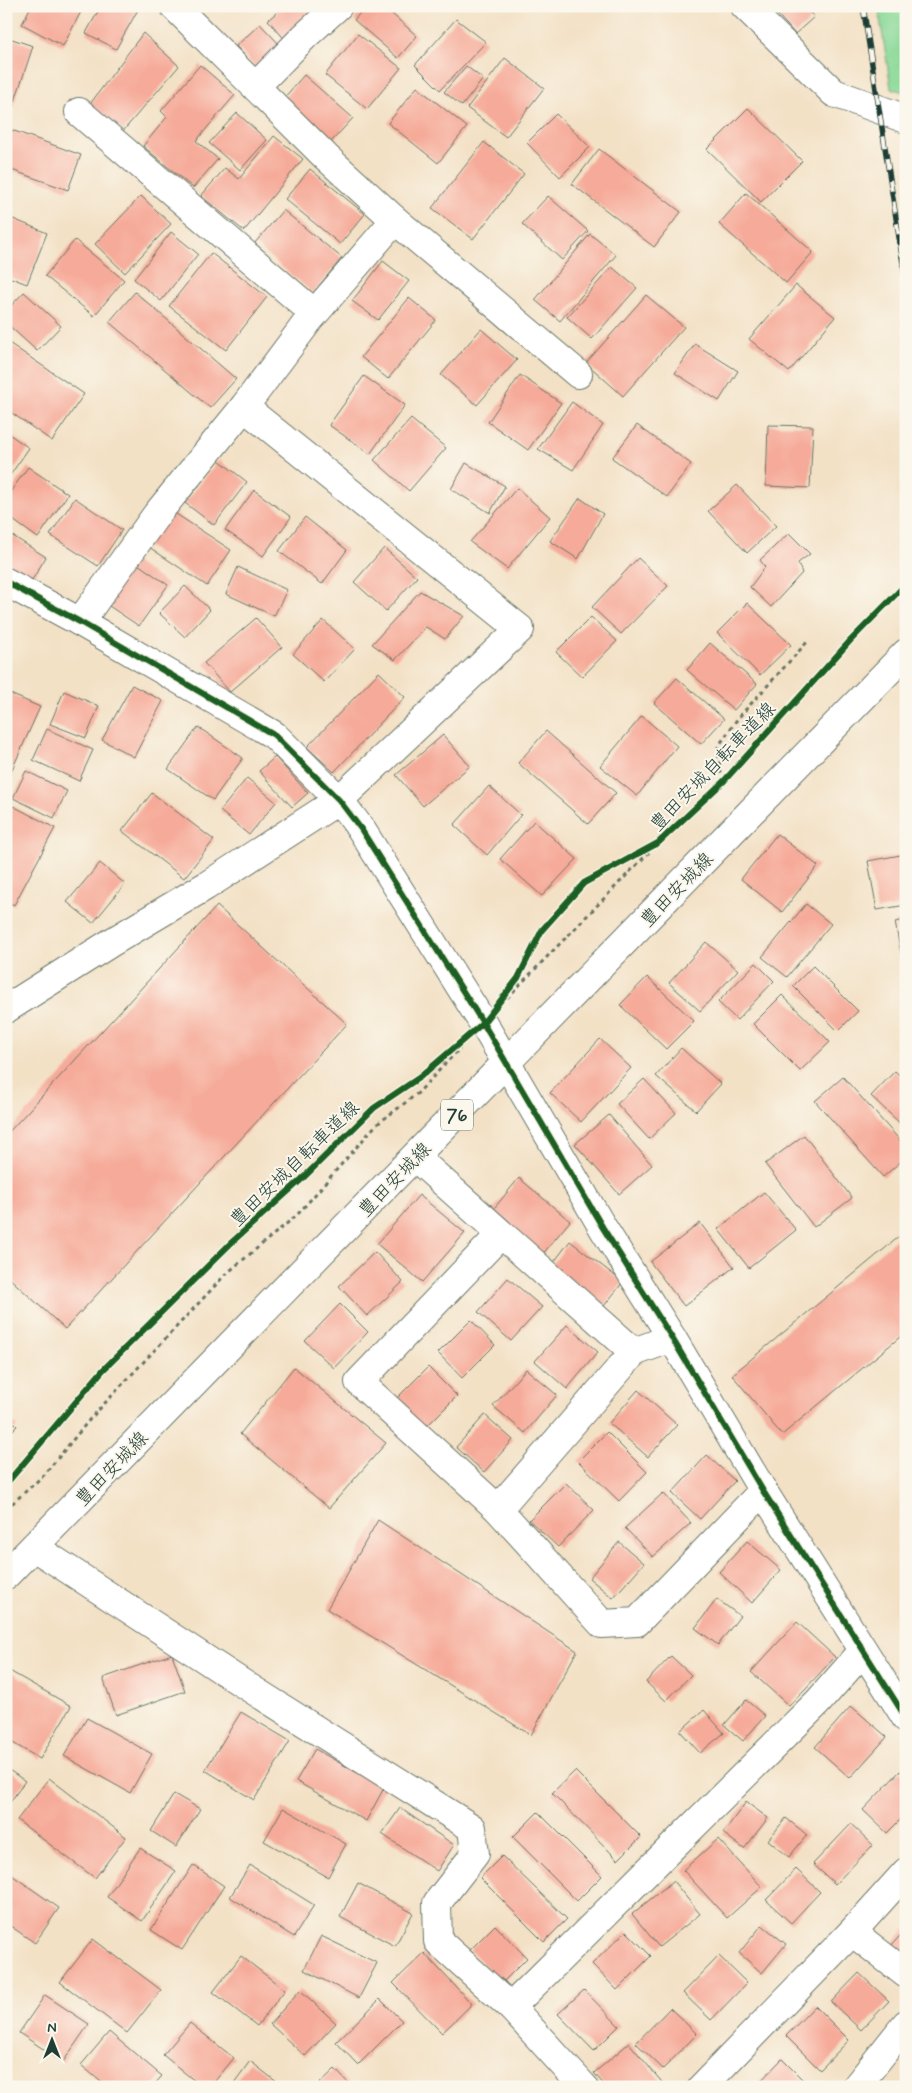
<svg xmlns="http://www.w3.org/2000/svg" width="912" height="2093" viewBox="0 0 912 2093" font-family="Mynerve,'Klee One',sans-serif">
	<rect width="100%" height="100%" fill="#fbf7ec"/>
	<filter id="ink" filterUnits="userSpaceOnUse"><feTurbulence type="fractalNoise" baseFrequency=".02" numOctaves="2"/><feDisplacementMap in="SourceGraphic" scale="10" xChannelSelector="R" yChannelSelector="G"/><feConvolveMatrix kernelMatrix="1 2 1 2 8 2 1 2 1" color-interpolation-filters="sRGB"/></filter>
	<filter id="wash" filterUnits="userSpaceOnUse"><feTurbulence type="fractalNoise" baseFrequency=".0096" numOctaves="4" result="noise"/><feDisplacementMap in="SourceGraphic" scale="20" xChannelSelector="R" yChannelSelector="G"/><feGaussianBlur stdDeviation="1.12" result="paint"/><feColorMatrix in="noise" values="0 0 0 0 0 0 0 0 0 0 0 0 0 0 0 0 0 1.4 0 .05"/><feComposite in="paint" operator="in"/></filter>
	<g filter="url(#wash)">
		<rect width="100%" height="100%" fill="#f3e1c6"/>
		<path fill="#8ad998" stroke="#548b66" d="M878,6H906V93L891,88Z"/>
		<g id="blocks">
			<g fill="#f6aa99">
				<path d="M31,6H84L63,46L22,24Z"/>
				<path d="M101,6H140L116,49L86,33Z"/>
				<path d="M192,6H206L199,13Z"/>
				<path d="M284,6H319L287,42L268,20Z"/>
				<path d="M366,6H383L417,36L398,58L354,20Z"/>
				<path d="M770,6H805L814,17L795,34Z"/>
				<path d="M456,19L486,42L440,90L415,65Z"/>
				<path d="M260,24L279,44L255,67L236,46Z"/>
				<path d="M143,33L179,66L123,131L90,104Z"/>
				<path d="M358,34L401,68L367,109L325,75Z"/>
				<path d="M6,37L33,46L13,107L6,105Z"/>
				<path d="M505,58L544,88L506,137L467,108Z"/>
				<path d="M200,65L235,95L196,141L218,159L193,188L143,146L167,117L161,111Z"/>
				<path d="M466,66L483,79L462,106L444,92Z"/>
				<path d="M304,75L353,118L331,142L283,99Z"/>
				<path d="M417,87L467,127L438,163L388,123Z"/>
				<path d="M748,108L802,161L761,202L707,149Z"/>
				<path d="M237,113L267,140L240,170L209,143Z"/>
				<path d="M556,114L590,147L560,177L527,143Z"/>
				<path d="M6,128L81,155L68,190L6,168Z"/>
				<path d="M274,136L303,159L244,231L201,196L225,168L239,179Z"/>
				<path d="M484,142L524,174L473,239L432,208Z"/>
				<path d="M599,149L681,212L654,247L572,184Z"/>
				<path d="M310,169L365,214L340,244L285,199Z"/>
				<path d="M746,193L813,252L786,283L719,224Z"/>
				<path d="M141,196L171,224L125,273L95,244Z"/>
				<path d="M548,196L588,231L562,260L522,224Z"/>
				<path d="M283,210L342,258L313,293L254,244Z"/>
				<path d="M6,216L47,233L27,284L6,276Z"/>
				<path d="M171,232L198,254L161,301L134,279Z"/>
				<path d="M590,234L616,255L560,321L535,300Z"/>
				<path d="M75,240L124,280L94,316L45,276Z"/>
				<path d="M211,253L267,297L226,350L169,306Z"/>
				<path d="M383,261L409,281L378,320L352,301Z"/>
				<path d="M612,267L637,288L592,339L567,317Z"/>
				<path d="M796,285L835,317L789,372L749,339Z"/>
				<path d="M24,292L61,326L37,351L6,323V311Z"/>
				<path d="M135,292L236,379L210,408L109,322Z"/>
				<path d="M646,295L684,327L623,396L586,363Z"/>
				<path d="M409,298L436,320L388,379L361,357Z"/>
				<path d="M481,329L517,360L477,405L441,375Z"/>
				<path d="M6,341L84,394L52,441L6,409Z"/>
				<path d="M695,344L738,371L719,401L675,373Z"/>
				<path d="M520,375L561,403L528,450L488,422Z"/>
				<path d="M364,376L405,405L370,454L329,425Z"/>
				<path d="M572,402L603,425L573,470L538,449Z"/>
				<path d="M411,419L446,448L409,491L374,460Z"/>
				<path d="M637,425L691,464L667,497L612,458Z"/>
				<path d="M768,425L813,426L810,488L766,486Z"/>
				<path d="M6,432L29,448L6,481Z"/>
				<path d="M219,460L247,482L214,525L185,503Z"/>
				<path d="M466,463L505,486L490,513L451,489Z"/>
				<path d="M28,467L68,494L38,538L6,515V498Z"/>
				<path d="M737,485L776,526L747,553L708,511Z"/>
				<path d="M517,488L550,517L507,569L470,542Z"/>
				<path d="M254,490L291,517L263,556L225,530Z"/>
				<path d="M75,498L122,530L98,566L50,535Z"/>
				<path d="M580,498L603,514L578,559L550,541Z"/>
				<path d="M170,510L231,550L207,586L146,545Z"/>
				<path d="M305,517L347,550L322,584L279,551Z"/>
				<path d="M789,533L810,554L798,563L802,573L771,607L750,587L765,567L760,560Z"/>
				<path d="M11,535L46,557L29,585L6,571V542Z"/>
				<path d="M384,548L417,577L386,611L354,582Z"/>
				<path d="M638,558L668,586L621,634L592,607Z"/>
				<path d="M135,562L168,585L139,626L106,604Z"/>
				<path d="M238,567L287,590L274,616L226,594Z"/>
				<path d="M185,586L210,610L185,637L159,613Z"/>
				<path d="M420,591L464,616L445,639L426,627L395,660L372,644Z"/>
				<path d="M747,603L791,645L760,675L717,633Z"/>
				<path d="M591,617L617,641L582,677L556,652Z"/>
				<path d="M256,618L282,647L230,692L204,663Z"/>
				<path d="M323,620L355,649L324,682L293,654Z"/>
				<path d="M710,643L757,684L734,710L687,670Z"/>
				<path d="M379,672L405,697L334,772L307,747Z"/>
				<path d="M677,678L724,719L701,744L654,703Z"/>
				<path d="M132,685L163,701L134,757L102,740Z"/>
				<path d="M64,691L99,706L86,738L50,724Z"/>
				<path d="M6,692L40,707L6,783Z"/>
				<path d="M642,716L677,746L637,796L600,766Z"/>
				<path d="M198,727L243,758L213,800L168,769Z"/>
				<path d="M47,729L93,750L79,781L33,760Z"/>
				<path d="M546,731L616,793L588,824L518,763Z"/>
				<path d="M443,735L470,766L423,806L396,775Z"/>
				<path d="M275,757L308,793L292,807L259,771Z"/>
				<path d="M26,771L67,791L54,818L13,798Z"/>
				<path d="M247,778L276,802L249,835L220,811Z"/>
				<path d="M489,786L521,815L487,855L454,825Z"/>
				<path d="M152,793L214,840L184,878L122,831Z"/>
				<path d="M13,806L55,828L14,905L6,901V819Z"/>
				<path d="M534,821L577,859L542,896L500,859Z"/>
				<path d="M777,834L818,866L782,912L741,879Z"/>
				<path d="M906,854V905L877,910L868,861Z"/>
				<path d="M100,863L125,884L93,923L67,902Z"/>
				<path d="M806,904L831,924L787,977L762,957Z"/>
				<path d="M217,906L347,1024L65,1329L6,1275V1135Z"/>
				<path d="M906,920V975H905L895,922Z"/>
				<path d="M706,942L738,970L700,1011L669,983Z"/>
				<path d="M756,963L774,981L737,1020L718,1002Z"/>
				<path d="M813,966L858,1011L838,1031L793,986Z"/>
				<path d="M647,977L694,1021L666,1049L620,1005Z"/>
				<path d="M782,995L830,1042L800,1071L753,1024Z"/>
				<path d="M600,1039L631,1068L581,1122L550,1093Z"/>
				<path d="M681,1048L721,1084L696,1111L656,1076Z"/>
				<path d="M895,1071L906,1081V1129L871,1096Z"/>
				<path d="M843,1077L906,1147V1157L883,1177L815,1101Z"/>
				<path d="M644,1079L676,1113L649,1139L617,1104Z"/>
				<path d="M609,1115L652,1165L619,1194L575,1144Z"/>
				<path d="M804,1135L852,1198L814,1227L765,1164Z"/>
				<path d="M519,1178L570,1221L542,1255L491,1212Z"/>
				<path d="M764,1192L796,1230L749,1268L718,1229Z"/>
				<path d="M419,1195L465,1233L422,1282L377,1244Z"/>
				<path d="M700,1223L734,1267L684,1306L650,1262Z"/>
				<path d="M906,1231V1332L782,1435L732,1375Z"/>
				<path d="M570,1241L623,1282L604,1306L551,1266Z"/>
				<path d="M375,1252L403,1282L367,1316L339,1286Z"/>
				<path d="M508,1278L542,1307L511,1341L478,1312Z"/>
				<path d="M340,1304L368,1332L334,1368L305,1341Z"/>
				<path d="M471,1320L495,1345L462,1378L438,1353Z"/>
				<path d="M567,1325L598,1352L567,1389L535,1361Z"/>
				<path d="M294,1367L386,1443L329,1508L240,1434Z"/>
				<path d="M428,1367L457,1396L424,1429L395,1400Z"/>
				<path d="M526,1369L557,1395L525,1433L493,1406Z"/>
				<path d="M638,1390L677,1425L648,1457L609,1423Z"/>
				<path d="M485,1415L513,1440L484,1472L456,1447Z"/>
				<path d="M6,1416L17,1426L6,1437Z"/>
				<path d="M607,1432L647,1472L619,1501L578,1461Z"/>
				<path d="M707,1455L735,1481L700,1519L672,1493Z"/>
				<path d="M566,1483L594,1510L558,1547L529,1520Z"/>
				<path d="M663,1493L691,1523L653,1557L625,1528Z"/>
				<path d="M378,1520L577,1651L531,1735L327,1609Z"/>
				<path d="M747,1541L781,1570L752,1603L719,1572Z"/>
				<path d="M619,1542L644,1563L613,1598L589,1578Z"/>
				<path d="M717,1599L740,1616L718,1645L695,1628Z"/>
				<path d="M797,1622L835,1657L789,1706L751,1672Z"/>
				<path d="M172,1654L185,1691L116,1715L103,1678Z"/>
				<path d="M671,1656L691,1675L666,1701L646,1682Z"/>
				<path d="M6,1669L71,1706L40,1759L6,1739Z"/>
				<path d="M746,1700L765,1716L743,1741L724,1725Z"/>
				<path d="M851,1706L887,1737L850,1778L815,1747Z"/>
				<path d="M704,1710L724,1733L700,1753L680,1731Z"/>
				<path d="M241,1712L290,1741L254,1800L205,1770Z"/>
				<path d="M87,1718L152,1754L130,1793L64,1756Z"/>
				<path d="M315,1749L384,1788L366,1821L296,1781Z"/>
				<path d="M6,1768L25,1781L6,1808Z"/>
				<path d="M575,1771L641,1837L618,1860L552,1793Z"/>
				<path d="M900,1771L906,1776V1814L887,1833L863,1810Z"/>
				<path d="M49,1778L126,1837L95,1878L17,1820Z"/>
				<path d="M174,1794L200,1809L176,1847L151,1831Z"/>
				<path d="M746,1802L768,1818L744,1849L723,1833Z"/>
				<path d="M283,1808L346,1844L328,1877L264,1841Z"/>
				<path d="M400,1808L454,1845L437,1871L382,1834Z"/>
				<path d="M538,1812L602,1876L577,1901L513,1837Z"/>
				<path d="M786,1818L807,1835L789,1857L768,1840Z"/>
				<path d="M851,1824L873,1845L835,1884L813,1864Z"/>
				<path d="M718,1839L762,1887L727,1918L683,1870Z"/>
				<path d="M140,1848L176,1871L142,1921L107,1897Z"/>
				<path d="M502,1856L567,1919L544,1942L480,1878Z"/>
				<path d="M193,1865L224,1886L182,1950L151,1930Z"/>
				<path d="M250,1865L314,1905L294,1937L230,1897Z"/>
				<path d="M796,1869L820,1892L791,1923L766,1900Z"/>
				<path d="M6,1871L59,1908L35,1943L6,1923Z"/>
				<path d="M673,1881L700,1914L659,1947L632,1914Z"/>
				<path d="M358,1883L413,1913L395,1946L340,1917Z"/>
				<path d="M495,1925L527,1958L502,1983L470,1950Z"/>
				<path d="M762,1925L786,1944L762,1973L739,1953Z"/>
				<path d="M906,1929V1962L889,1948Z"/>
				<path d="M626,1931L651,1956L617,1990L592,1964Z"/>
				<path d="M321,1936L377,1963L359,1998L304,1970Z"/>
				<path d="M93,1939L161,1990L127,2033L60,1982Z"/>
				<path d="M424,1953L472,2004L442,2033L393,1983Z"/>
				<path d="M241,1956L285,1990L257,2026L213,1992Z"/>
				<path d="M719,1956L747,1983L711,2020L683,1993Z"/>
				<path d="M859,1973L889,2001L861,2030L831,2002Z"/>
				<path d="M300,1990L336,2023L305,2056L270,2024Z"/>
				<path d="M584,1990L619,2026L594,2051L558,2014Z"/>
				<path d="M45,1995L89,2024L63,2062L19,2033Z"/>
				<path d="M380,1999L402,2021L358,2065L336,2042Z"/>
				<path d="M815,2006L849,2040L820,2070L786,2036Z"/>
				<path d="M670,2008L697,2034L663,2069L636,2043Z"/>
				<path d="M190,2023L234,2058L210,2087H202L163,2055Z"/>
				<path d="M109,2032L162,2076L152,2087H107L81,2065Z"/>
				<path d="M629,2043L666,2087H606L594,2073Z"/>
				<path d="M782,2059L810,2087H755Z"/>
				<path d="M250,2061L283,2087H231Z"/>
				<path d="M335,2069L352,2087H316Z"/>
			</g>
		</g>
	</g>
	<g filter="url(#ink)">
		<use href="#blocks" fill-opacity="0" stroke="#697667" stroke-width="1"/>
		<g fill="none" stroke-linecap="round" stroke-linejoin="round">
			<defs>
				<g id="minor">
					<path d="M745,6L834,93L906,119"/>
					<path d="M256,86L305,36L338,6"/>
					<path d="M79,112L314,313"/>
					<path d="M395,220L578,374"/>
					<path d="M6,582L80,622L274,735L339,800L361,829L483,1023L603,1228L672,1338L763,1491L906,1718"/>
					<path d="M80,622L157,514L244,407L309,320L395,220L326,157L174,6"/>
					<path d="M6,1009L112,942L206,886L339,800L520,629L244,407"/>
					<path d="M415,1157L634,1352L672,1338"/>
					<path d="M501,1234L359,1382L498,1509L634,1352"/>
					<path d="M498,1509L602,1624L637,1622L763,1491"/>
					<path d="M34,1547L242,1683L472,1828L475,1854L437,1903L438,1941L511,2007"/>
					<path d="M852,1932L906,1974"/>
					<path d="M584,2087L511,2007L818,1702L863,1651"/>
					<path d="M702,2087L852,1932L906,1872"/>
					<path d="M856,2087L906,2024"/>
				</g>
				<path id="major" d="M6,1575L906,653"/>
			</defs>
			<use href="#minor" stroke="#697667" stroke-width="30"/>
			<use href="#major" stroke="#697667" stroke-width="30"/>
			<g stroke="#697667" stroke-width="3" stroke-dasharray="4 4" stroke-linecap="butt">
				<path d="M724,781L720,770L718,747L738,718L809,640"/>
				<path d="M507,998L658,843"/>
				<path d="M6,1509L44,1475L90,1419L226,1274L297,1215L376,1125L418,1093L460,1048"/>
			</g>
			<use href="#minor" stroke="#fff" stroke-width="28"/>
			<use href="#major" stroke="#fff" stroke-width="28"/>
			<defs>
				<path id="rail" d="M863,6L906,282"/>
			</defs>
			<use href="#rail" stroke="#1f3d34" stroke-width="5.5"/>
			<use href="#rail" stroke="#fbf7ec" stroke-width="4" stroke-dasharray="11" stroke-linecap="butt"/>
			<defs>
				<g id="cycleway">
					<path d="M6,582L80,622L274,735L339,800L361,829L483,1023L603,1228L672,1338L763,1491L906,1718"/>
					<path d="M6,1484L103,1370L232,1242L302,1179L374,1108L420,1077L483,1023L518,978L542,930L584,883L658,843L724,781L850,641L906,584"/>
				</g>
			</defs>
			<use href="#cycleway" stroke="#fbf7ec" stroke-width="9"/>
			<use href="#cycleway" stroke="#1b5e20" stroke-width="6"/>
		</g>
	</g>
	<g text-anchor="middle" stroke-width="4" stroke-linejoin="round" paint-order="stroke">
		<rect fill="#fbf7ec" stroke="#61756b" stroke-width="1" x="441" y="1099.5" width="32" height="31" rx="4"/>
		<g font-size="18" font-weight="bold" fill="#1f3d34">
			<text x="457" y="1121">76</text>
		</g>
		<g font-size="19" fill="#1f3d34" stroke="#fbf7ec">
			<text transform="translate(712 766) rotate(-46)" y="7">豊田安城自転車道線</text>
			<text transform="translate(676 889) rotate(-46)" y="7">豊田安城線</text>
			<text transform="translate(294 1163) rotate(-44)" y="7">豊田安城自転車道線</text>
			<text transform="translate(394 1179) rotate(-46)" y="7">豊田安城線</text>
			<text transform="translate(111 1468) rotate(-46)" y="7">豊田安城線</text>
		</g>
	</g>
	<rect width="912" height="2093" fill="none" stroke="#fbf7ec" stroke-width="25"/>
	<g transform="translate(52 2040)" stroke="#fbf7ec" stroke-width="4" paint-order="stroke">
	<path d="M0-4L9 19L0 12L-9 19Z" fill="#1f3d34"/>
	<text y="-8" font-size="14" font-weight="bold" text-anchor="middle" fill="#1f3d34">N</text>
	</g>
</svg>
